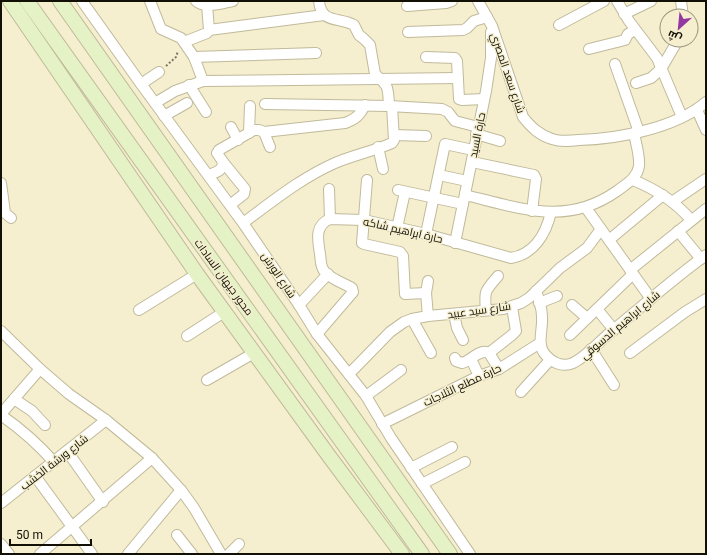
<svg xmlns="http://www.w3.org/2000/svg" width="707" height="555" viewBox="0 0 707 555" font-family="Roboto,Cairo,sans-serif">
	<rect width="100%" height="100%" fill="#f5efcf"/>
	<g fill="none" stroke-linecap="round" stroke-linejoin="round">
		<defs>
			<g id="street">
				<path d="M82,1L141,84L243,223L299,305L317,334L366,396L391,438L470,554"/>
				<path d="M150,1L161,29L181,38L194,57L203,81"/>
				<path d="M196,1C205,9 222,3 233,1"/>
				<path d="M319,1C321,24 339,17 354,25L359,35L364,39L370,45L375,74C389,87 388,86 389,106"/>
				<path d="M478,1L492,26L523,117C531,127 539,135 552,139C561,142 570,141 579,140C618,139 676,128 706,102"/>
				<path d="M617,1L629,21L657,58L682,117"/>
				<path d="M681,1L683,16"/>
				<path d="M407,6L446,3L452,1"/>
				<path d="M624,14L651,1"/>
				<path d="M559,25L604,1"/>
				<path d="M209,30L324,15"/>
				<path d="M408,32L463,30L467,28L474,21L487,17"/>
				<path d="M184,42L207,33L209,30L207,5"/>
				<path d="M589,49L625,40L628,34L635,30"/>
				<path d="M194,57L316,53"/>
				<path d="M426,57L455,58L457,61L459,99L462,100L484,99"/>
				<path d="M615,64L639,132"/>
				<path d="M636,83L651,78L661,69L678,40"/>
				<path d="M141,84L159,72"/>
				<path d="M189,85L206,112"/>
				<path d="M155,103L175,91L203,81L458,78"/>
				<path d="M265,104L389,106L442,109L448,112L455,121L478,127"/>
				<path d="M697,110L706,130"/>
				<path d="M164,116L187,103"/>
				<path d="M231,127L238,140"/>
				<path d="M264,132L345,123C356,119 360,115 365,105"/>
				<path d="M249,133L250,106"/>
				<path d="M476,134L500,141"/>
				<path d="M394,135L426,136"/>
				<path d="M378,147L383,169"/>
				<path d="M223,162L245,189L244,194L230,205"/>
				<path d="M472,162L534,175L536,179L532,211"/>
				<path d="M209,175C216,172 223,171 223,162L217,153L219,150L254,130H259L264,132L270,147"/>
				<path d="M439,175L467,181"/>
				<path d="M367,180L362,243L364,244L400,252L403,256L405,294L426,293"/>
				<path d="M633,180C655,189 675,201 691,220"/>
				<path d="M1,183L5,213L11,218"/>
				<path d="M329,189L330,219"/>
				<path d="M398,190L463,204"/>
				<path d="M465,195C520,208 566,227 617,191C626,184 637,179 639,166C640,156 636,144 634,133"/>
				<path d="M672,202L706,179"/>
				<path d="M586,208L651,299"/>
				<path d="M243,223C273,201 301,178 335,163C354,155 374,151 392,143L394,140L392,106"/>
				<path d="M397,228L405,192"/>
				<path d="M678,231L701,259"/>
				<path d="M426,234L445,144L473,150"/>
				<path d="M609,240L663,195"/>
				<path d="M455,243L486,91L491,58V32"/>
				<path d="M630,270L706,209"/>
				<path d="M536,291C539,299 542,308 542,317C543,329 537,343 544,353C551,362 562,368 573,363C586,357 602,339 613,330C644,305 674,278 706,255"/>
				<path d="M539,303L557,296"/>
				<path d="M299,305L328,274"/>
				<path d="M572,305L587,318"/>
				<path d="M597,309L614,330"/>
				<path d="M139,310L197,274"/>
				<path d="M486,310C484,291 485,291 498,276"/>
				<path d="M454,314L457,328L463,340"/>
				<path d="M428,316L426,293L428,281"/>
				<path d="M412,319L431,353"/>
				<path d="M1,331L40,369L69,394L106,420L152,458L181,490L194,508L221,554"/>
				<path d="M317,334L353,292L352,288C343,283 331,279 325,272C320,267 321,260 320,254C318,241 314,225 330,219L364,220L426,234L511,258C534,254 546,234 551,212"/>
				<path d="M570,335L633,274"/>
				<path d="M187,336L224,312"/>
				<path d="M591,349L614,385"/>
				<path d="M489,353L512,335L516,331L512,307"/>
				<path d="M630,353L685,312L706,299"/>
				<path d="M455,358L456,361L462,363C471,361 480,348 489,353L499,369"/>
				<path d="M471,359L479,376"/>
				<path d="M349,374L390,332L404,322L412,319L428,316L503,309L521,303L529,298L560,268L587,248L601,229"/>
				<path d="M207,380L254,353"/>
				<path d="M521,392L550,360"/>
				<path d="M366,396L401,370"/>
				<path d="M14,399L32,411L45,425"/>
				<path d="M1,414L40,369"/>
				<path d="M1,415C21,429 38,444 54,462"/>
				<path d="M382,424L479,376L499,369L540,343"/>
				<path d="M67,451L103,502"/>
				<path d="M411,468L452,447"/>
				<path d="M35,476L92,554"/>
				<path d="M422,484L465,462"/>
				<path d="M1,503L106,420"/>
				<path d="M177,535L192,554"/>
				<path d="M1,544L9,554"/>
				<path d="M40,554L152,458"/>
				<path d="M128,554L181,490"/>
				<path d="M229,554L239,544"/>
			</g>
			<g id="secondary">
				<path d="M10,1L197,274L329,456L402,554"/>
				<path d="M27,1L422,554"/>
				<path d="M60,1L450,554"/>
			</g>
		</defs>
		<use href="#street" stroke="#c0ba9b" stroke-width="12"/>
		<use href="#secondary" stroke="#c0ba9b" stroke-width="16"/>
		<path stroke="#7c7763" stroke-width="2" stroke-dasharray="2 2" stroke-linecap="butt" d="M166,66L176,57L178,51"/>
		<use href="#street" stroke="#fff" stroke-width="10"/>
		<use href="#secondary" stroke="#e5f2c6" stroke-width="14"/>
	</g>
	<g text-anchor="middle" stroke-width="3" stroke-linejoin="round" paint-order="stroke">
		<g font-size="11" fill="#120f05" stroke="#f5efcf">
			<text transform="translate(508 73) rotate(71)" y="4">شارع سعد المصري</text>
			<text transform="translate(477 135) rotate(-79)" y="4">حارة السيد</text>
			<text transform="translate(403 230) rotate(13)" y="4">حارة ابراهيم شاكه</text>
			<text transform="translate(279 275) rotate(56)" y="4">شارع الورش</text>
			<text transform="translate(224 277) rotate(54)" y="4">محور جيهان السادات</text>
			<text transform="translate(479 310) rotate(-8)" y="4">شارع سيد عبيد</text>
			<text transform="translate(620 325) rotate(-40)" y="4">شارع ابراهيم الدسوقي</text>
			<text transform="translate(462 385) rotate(-25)" y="4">حارة مطلع الثلاجات</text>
			<text transform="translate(54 462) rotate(-38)" y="4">شارع ورشة الخشب</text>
		</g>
	</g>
	<rect width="707" height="555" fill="none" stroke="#120f05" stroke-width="4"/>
	<g transform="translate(679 28) rotate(207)"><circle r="19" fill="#f5efcf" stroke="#9a957e"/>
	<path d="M0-3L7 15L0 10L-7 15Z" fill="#9537a1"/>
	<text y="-6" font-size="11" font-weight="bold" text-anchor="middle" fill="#120f05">ش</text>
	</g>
	<path d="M10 539v6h81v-6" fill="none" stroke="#120f05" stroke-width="2"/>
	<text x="16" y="539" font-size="12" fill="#120f05" stroke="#f5efcf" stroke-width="3" paint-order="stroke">50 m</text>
</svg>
